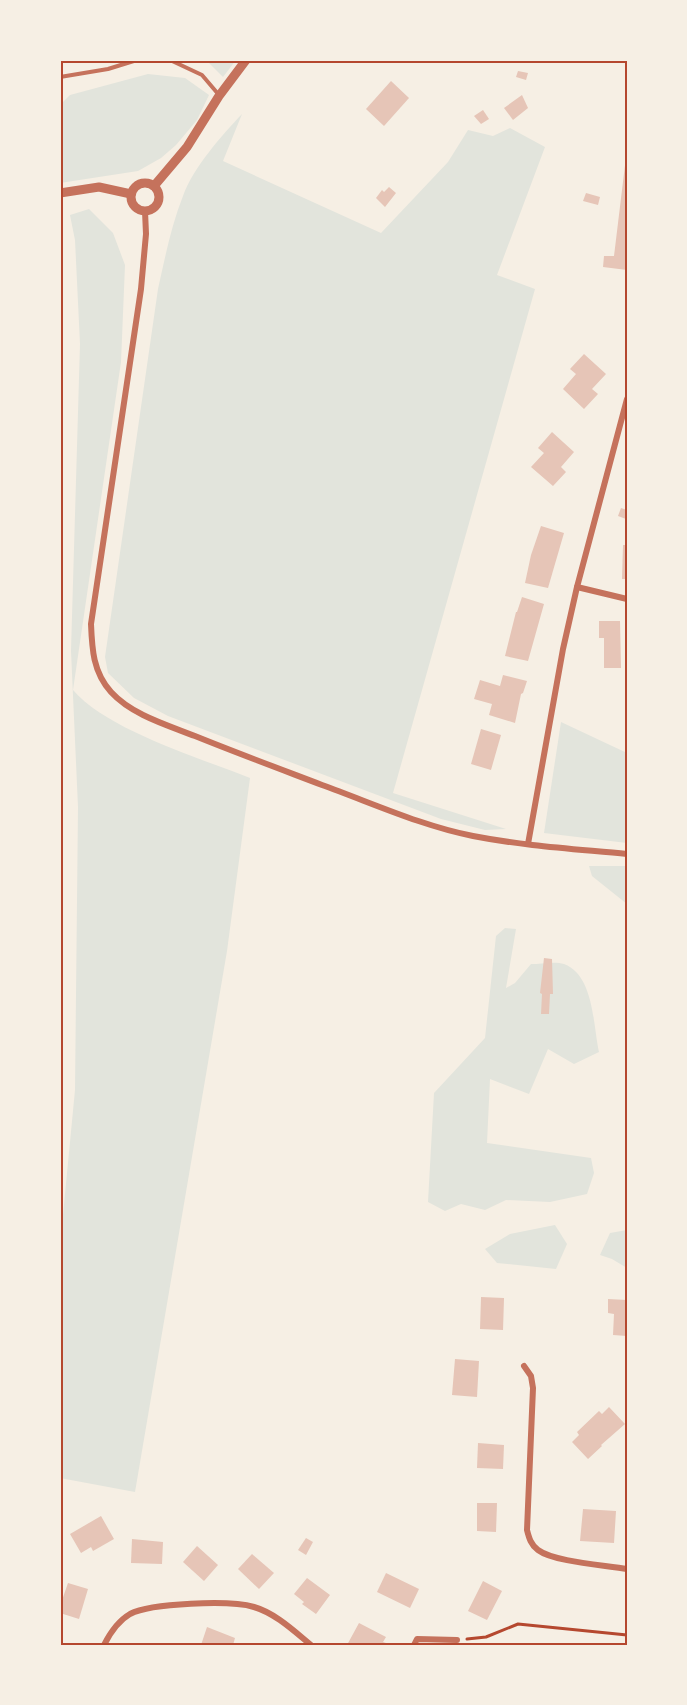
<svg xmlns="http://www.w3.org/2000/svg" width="687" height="1705" viewBox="0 0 687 1705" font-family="Montserrat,sans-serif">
	<rect width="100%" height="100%" fill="#f6efe4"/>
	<g fill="#e2e4dc">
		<path d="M206,60H236L223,77Z"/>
		<path d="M148,74L185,78L209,95L197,120L176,145L161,158L138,171L60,183V105L70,95Z"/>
		<path d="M242,114L223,161L381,233L448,162L468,130L493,136L510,128L545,147L497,275L535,289L393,793L506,829L485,830L441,819L168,716L134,698L108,673L105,657L158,289C165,258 171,226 183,196C193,168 222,135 242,114Z"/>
		<path d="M89,209L113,233L125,265L121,362L73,690C107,730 200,758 250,778L227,951L135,1492L60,1478V1246L75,1090L78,807L71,651L80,344L75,240L70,215Z"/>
		<path d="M561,722L627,753V843L544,833Z"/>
		<path d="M589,866H627V904L592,876Z"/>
		<path d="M505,928L516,929L506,988L515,983L531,964C541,964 555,961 564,964C594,975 593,1025 599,1052L574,1064L548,1049L529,1094L490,1079L487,1143L591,1158L594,1173L587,1194L550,1202L506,1200L485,1210L461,1204L445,1211L428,1202L434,1093L485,1038L496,936Z"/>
		<path d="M555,1225L567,1244L556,1269L497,1263L485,1249L510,1234Z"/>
		<path d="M627,1230V1268L612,1259L600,1255L610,1233Z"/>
	</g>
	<g fill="#e6c5b7">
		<path d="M518,71L528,73L526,80L516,77Z"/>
		<path d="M391,81L409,98L384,126L366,109Z"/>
		<path d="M522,95L528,108L513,120L504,108Z"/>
		<path d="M483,110L489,119L481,124L474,116Z"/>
		<path d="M626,157H627V270L603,267L604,256H614Z"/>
		<path d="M389,187L396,193L385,207L376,198L382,190L384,192Z"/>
		<path d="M586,193L600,197L598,205L583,201Z"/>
		<path d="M584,354L606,374L592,389L598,394L584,409L563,389L576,374L570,369Z"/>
		<path d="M552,432L574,452L561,467L566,472L553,486L531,467L544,453L538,448Z"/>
		<path d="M621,508L627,510L626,519L618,516Z"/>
		<path d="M541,526L564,533L548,588L525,583L531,555Z"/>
		<path d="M623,545H627V579H622Z"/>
		<path d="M522,597L544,604L528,661L505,656L516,612H517Z"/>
		<path d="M599,621H620L621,668H604V638H599Z"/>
		<path d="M503,675L527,681L523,693L521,694L515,723L489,715L492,704L474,699L480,680L500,686Z"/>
		<path d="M481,729L501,735L491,770L471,764Z"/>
		<path d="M544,958L552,959L553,994H550L549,1014H541L542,994L540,993Z"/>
		<path d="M481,1297L504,1298L503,1330L480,1329Z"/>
		<path d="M608,1299L627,1300V1336L613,1335L614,1314L608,1313Z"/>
		<path d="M455,1359L479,1361L477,1397L452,1395Z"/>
		<path d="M609,1407L625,1424L601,1445L602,1446L588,1459L572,1442L579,1435L577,1432L599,1411L602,1414Z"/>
		<path d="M478,1443L504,1445L503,1469L477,1468Z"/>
		<path d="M477,1503H497L496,1532L477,1531Z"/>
		<path d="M583,1509L616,1511L614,1543L580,1541Z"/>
		<path d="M101,1516L114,1539L93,1551L91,1547L81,1553L70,1534Z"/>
		<path d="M306,1538L313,1542L306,1555L298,1550Z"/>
		<path d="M132,1539L163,1542L162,1564L131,1563Z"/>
		<path d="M197,1546L218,1565L204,1581L183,1562Z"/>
		<path d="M252,1554L274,1573L259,1589L238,1569Z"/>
		<path d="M386,1573L419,1589L410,1608L377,1592Z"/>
		<path d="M307,1578L330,1595L316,1614L302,1604L304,1602L294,1594Z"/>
		<path d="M483,1581L502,1591L487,1620L468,1611Z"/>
		<path d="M68,1583L88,1589L79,1619L60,1613V1606Z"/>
		<path d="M359,1623L386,1637L383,1642L386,1643L385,1645H347Z"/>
		<path d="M207,1627L235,1638L233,1645H201Z"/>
	</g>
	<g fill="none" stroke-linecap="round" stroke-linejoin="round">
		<path stroke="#b5482f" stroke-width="3" d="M467,1639L486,1637L518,1624L627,1635"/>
		<g stroke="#c5725c" stroke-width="4">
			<path d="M170,60L202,75L219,95"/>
			<path d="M60,77L108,69L137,60"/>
		</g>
		<g stroke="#c5725c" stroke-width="6">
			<path d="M145,211L146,234L141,289L91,624C92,649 93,672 111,692C132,715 167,725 195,736C237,753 280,769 322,785C372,803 422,826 473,836C524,846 576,849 627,854"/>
			<path d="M577,587L627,599"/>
			<path d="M528,844L563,649L577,587L627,399"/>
			<path d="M524,1366L531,1376L533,1388L527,1530C529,1538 531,1545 538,1550C554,1562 605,1565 627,1569"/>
			<path d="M104,1645C110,1633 118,1621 130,1614C151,1603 230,1600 254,1607C275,1613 294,1631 311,1645"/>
			<path d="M414,1645L417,1639L457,1640"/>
		</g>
		<g stroke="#c5725c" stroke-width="9">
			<circle cx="145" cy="197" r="14"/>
			<path d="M154,186L187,147L219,96L246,60"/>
			<path d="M60,193L99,187L131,194"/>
		</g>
	</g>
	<rect width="687" height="1705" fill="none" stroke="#f6efe4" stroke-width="123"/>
	<rect x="62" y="62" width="564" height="1582" fill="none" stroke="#b5482f" stroke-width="2"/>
</svg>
